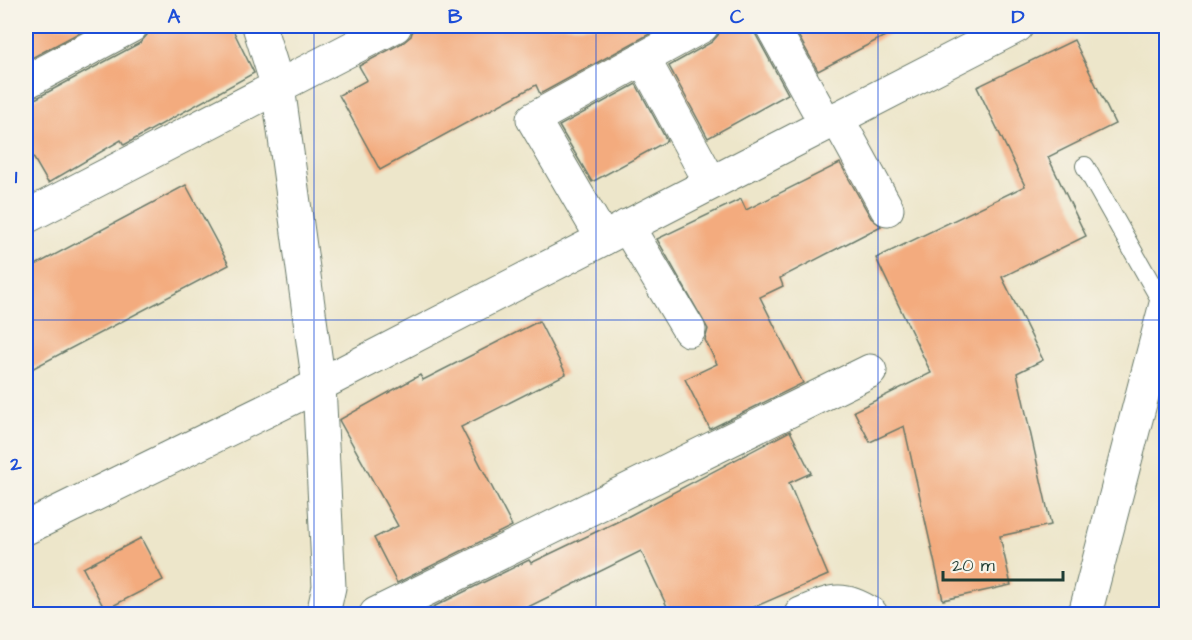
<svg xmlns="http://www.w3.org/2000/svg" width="1192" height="640" viewBox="0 0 1192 640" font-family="'Architects Daughter',sans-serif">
	<rect width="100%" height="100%" fill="#f7f3e8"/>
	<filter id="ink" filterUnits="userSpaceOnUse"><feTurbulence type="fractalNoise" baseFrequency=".0167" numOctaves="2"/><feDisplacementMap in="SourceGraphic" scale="12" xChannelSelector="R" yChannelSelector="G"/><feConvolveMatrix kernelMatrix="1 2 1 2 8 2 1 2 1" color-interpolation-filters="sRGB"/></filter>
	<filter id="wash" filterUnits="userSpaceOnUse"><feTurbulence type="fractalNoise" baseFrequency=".008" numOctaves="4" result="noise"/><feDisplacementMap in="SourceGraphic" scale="24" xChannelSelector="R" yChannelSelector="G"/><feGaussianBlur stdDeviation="1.35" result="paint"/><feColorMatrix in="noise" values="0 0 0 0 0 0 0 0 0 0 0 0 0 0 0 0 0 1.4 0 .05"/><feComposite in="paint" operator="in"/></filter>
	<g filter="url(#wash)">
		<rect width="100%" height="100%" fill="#ede6ca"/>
		<g id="blocks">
			<g fill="#f3ab7e">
				<path d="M26,26H92L26,61Z"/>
				<path d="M150,26H231L254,73L124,145L121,140L48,183L26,145V101L35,99L140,43L147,35Z"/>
				<path d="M414,26H664L540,94L536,85L380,170L339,95L367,80L359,66L404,42L411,36Z"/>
				<path d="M721,26H753L756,35L788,94L708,138L669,66L712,42L718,35Z"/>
				<path d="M793,26H904L818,71Z"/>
				<path d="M1074,40L1115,124L1048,157L1086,236L1002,277L1043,360L1017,373L1051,525L1000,536L1011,585L943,600L904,426L870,442L854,411L931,373L876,258L1025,186L977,87Z"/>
				<path d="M636,84L667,141L592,182L559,126Z"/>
				<path d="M840,163L871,218L881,226L780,278L783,286L760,297L803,383L710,429L685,379L717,364L705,340L708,329L657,239L741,199L746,210Z"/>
				<path d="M186,185L229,265L26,372V270Z"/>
				<path d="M539,321L566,374L461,427L512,526L397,583L374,538L398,526L339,420L420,375L423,380Z"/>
				<path d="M790,431L811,473L789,483L828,575L736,615H671L641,551L512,615H417L529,560L531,563L625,518Z"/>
				<path d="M141,538L163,580L105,610L83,568Z"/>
			</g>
		</g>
	</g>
	<g filter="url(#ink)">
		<use href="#blocks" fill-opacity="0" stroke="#677868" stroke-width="1.5"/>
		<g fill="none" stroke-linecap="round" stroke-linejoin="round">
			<defs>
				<path id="service" d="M1085,166L1165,308"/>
				<g id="minor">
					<path d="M259,26L278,87L319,385L329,587L323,614"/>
					<path d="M772,26L826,124"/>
					<path d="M643,58L711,183"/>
					<path d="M26,82L131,26"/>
					<path d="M837,118L887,209"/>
					<path d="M26,217L395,26"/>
					<path d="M627,226L689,330"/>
					<path d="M603,239L533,119L702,26"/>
					<path d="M376,614L870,371"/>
					<path d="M801,614C832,601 842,595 871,614"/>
				</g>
				<g id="tertiary">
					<path d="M26,528L319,385L1017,26"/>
					<path d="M1085,614L1166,304"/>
				</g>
			</defs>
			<use href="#service" stroke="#677868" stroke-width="20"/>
			<use href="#minor" stroke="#677868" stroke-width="35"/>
			<use href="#tertiary" stroke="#677868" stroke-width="35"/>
			<use href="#service" stroke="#fff" stroke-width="18"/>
			<use href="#minor" stroke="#fff" stroke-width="33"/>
			<use href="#tertiary" stroke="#fff" stroke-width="33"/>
		</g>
	</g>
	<path fill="none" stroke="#1d4ed8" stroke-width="1.5" stroke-opacity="0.55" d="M314,26V614M596,26V614M878,26V614M26,320H1166"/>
	<rect width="1192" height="640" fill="none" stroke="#f7f3e8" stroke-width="66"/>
	<path d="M943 571v9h120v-9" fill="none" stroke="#1f3d34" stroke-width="3"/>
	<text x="952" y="571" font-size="18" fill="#1f3d34" stroke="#f7f3e8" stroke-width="4.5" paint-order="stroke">20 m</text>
	<rect x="33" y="33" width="1126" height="574" fill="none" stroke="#1d4ed8" stroke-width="2"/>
	<g font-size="20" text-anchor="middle" font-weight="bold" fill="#1d4ed8">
		<text x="174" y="23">A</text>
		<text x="455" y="23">B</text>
		<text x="737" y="23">C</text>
		<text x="1018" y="23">D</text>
		<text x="16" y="183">1</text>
		<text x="16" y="470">2</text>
	</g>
</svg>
